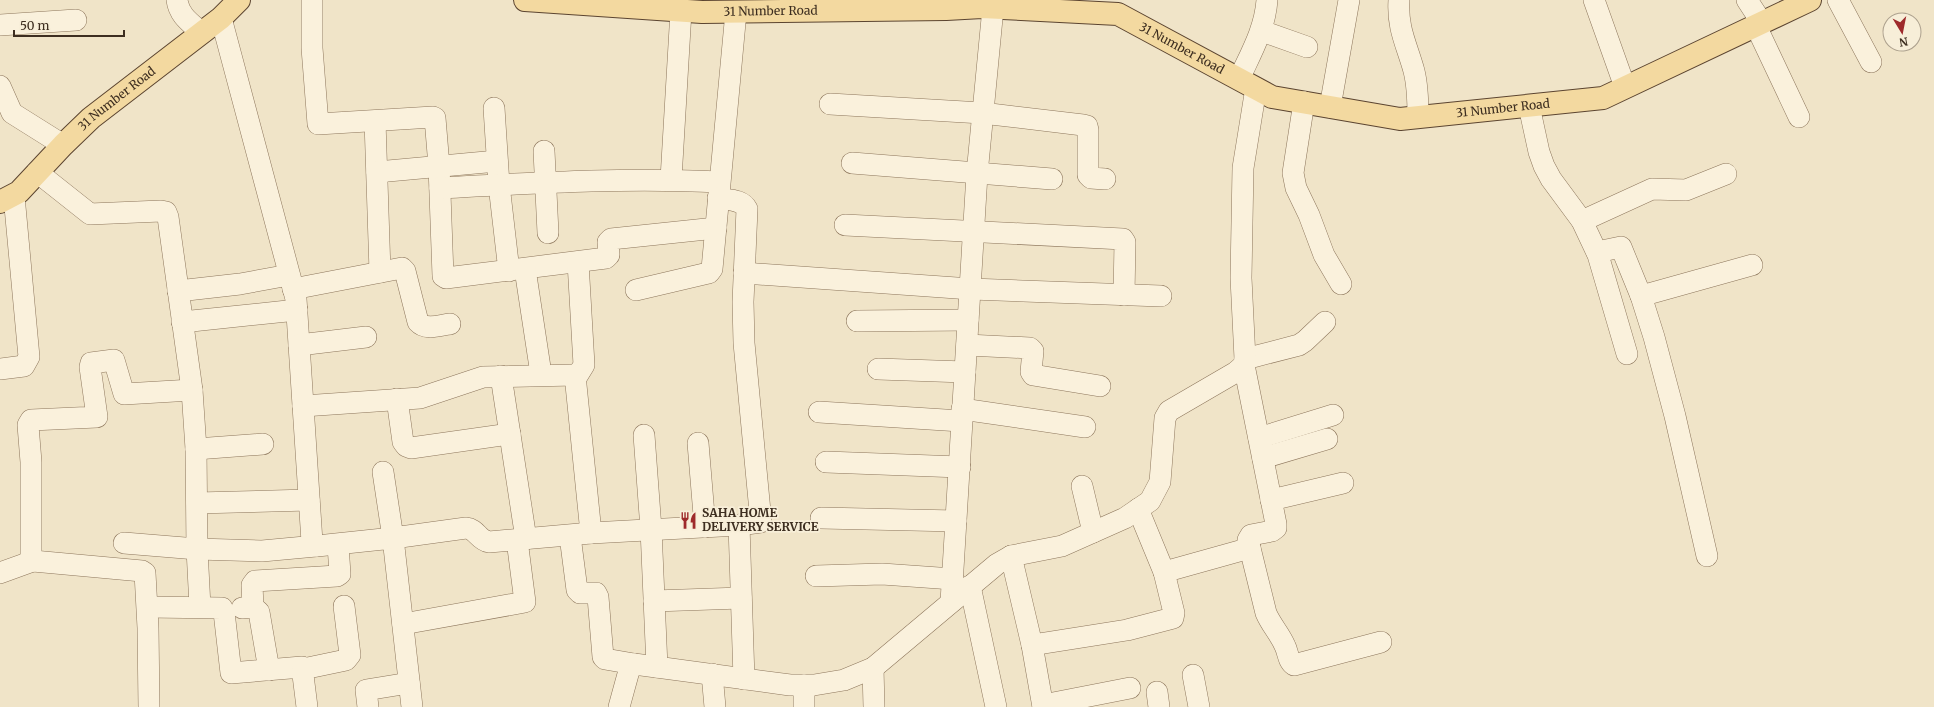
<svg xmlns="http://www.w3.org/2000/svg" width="1934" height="707" viewBox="0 0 1934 707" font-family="Merriweather,serif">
	<rect width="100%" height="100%" fill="#f0e4c8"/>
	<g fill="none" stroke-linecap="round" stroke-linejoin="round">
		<defs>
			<g id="minor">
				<path d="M177,0C179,16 191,23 202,33"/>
				<path d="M312,0V48L318,124L433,117L435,118L439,166L443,276L446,278L606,258L609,255L608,242L611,239L716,228"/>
				<path d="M1399,0C1397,29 1407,45 1414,71C1418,87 1418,102 1418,117"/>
				<path d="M1594,0L1625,87"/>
				<path d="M1747,0L1762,23"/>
				<path d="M1838,0L1871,62"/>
				<path d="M221,18L296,299L312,542L317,546L393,538L412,707"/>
				<path d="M0,25L76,20"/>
				<path d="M1756,26L1799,117"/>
				<path d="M1262,31L1307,47"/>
				<path d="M1239,79C1251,53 1265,29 1267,0"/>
				<path d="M0,86L12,113L63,145"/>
				<path d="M1304,102L1293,173L1296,188L1309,215L1324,255L1341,284"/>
				<path d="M830,104L982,113L1083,125L1087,126L1088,130V175L1091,178L1105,179"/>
				<path d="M1529,106L1539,152L1544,166L1551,179L1582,221L1598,255L1627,354"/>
				<path d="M1330,107L1349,0"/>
				<path d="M494,108L499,185L509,271"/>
				<path d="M375,121L380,272"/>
				<path d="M544,151L548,233"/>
				<path d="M852,163L1052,179"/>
				<path d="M37,172L90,214L161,211L166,212L168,217L192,390L196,449L197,549L200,607"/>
				<path d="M377,172L497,161"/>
				<path d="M671,179L681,11"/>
				<path d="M440,188C533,183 626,177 719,182"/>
				<path d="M1582,221L1652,189L1686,190L1726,174"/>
				<path d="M845,225L1123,239L1125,242L1124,295"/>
				<path d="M1597,252L1621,247L1641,296L1654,337L1675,416L1707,556"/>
				<path d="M525,269L541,374"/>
				<path d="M744,273L971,289L1161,296"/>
				<path d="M293,289L402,268L405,271L418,322C426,331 440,325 450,324"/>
				<path d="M636,290L704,274L709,273L712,269L736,12"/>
				<path d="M178,291L240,284L289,275"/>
				<path d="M1641,296L1752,265"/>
				<path d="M857,321L968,320"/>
				<path d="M182,322L297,310"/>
				<path d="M299,345L366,337"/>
				<path d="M967,345L1030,348L1033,351L1031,372L1033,375L1100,386"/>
				<path d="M1245,359L1299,345L1305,341L1325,322"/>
				<path d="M1244,365L1276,524V528L1272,531L1251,535L1248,540L1266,613C1271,625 1280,634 1285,646C1288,652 1288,661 1294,665L1381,642"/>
				<path d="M0,369L24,366L29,357L14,196"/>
				<path d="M878,369L965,372"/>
				<path d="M501,376L526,539"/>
				<path d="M576,378L584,365L578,262"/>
				<path d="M397,399L403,442L406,446L411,448L510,434"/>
				<path d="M303,406L420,398L483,377L575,375L591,533"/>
				<path d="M962,409L1085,427"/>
				<path d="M819,412L961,421"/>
				<path d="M644,435L651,529L657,667"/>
				<path d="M1259,438L1333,415"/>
				<path d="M698,443L705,527"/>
				<path d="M196,449L263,444"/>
				<path d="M1263,458L1327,439"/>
				<path d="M826,462L960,467"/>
				<path d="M383,472L393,538L466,528C477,529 478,540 489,542L591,533L739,525L761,522L744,343L743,302L747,209C742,199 728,200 718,198"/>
				<path d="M1082,486L1093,532"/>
				<path d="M1271,500L1343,483"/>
				<path d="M197,503L309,500"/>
				<path d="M1138,509L1164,572L1250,548"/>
				<path d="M821,518L956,521"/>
				<path d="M739,525L744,679"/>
				<path d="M570,536L577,590L580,593H596L598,597L603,657L605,659L634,664"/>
				<path d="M124,543L197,549L262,551L316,546"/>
				<path d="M1011,556L1032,645L1043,707"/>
				<path d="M0,573L33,561"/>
				<path d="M816,576L882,574L953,579"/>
				<path d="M970,586L996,707"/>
				<path d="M654,601L741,598"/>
				<path d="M951,602L977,174L993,8"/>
				<path d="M148,607L222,608L224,612L231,673L302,667L307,707"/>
				<path d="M253,607L252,585L255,581L337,576L340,574L338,545"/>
				<path d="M242,608L253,607L259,612L269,670"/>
				<path d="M403,624L525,602L517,540"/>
				<path d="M1032,645L1127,630L1173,618L1174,613L1164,572"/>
				<path d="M873,668L874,707"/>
				<path d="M303,669L346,660L350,655L344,606"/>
				<path d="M712,674L715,707"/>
				<path d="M1193,675L1199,707"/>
				<path d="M1157,692L1159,707"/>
				<path d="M1043,705L1130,688"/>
				<path d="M149,707L148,628L145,573L142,571L33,561L31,559V462L28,425L31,420L97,417L90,367L91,363L114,360L124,394L192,390"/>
				<path d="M368,707L366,690L409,683"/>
				<path d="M619,707L630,667L634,664L790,685H814L844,680L873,668L997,564L1011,556L1062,546L1125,518L1150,501L1160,482L1165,418L1169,411L1236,372L1244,365L1245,359L1241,278L1243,168L1256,88"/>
				<path d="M804,707V685"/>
			</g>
			<g id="major">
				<path id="s1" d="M525,0L702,12L946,9L982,7L1118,14L1272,97L1400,119L1603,98L1810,0"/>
				<path id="s2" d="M0,202L19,192L63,145L91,118L221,18L239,0"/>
			</g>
		</defs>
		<use href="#minor" stroke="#8d765c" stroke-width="22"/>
		<use href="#major" stroke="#5b4430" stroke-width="24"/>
		<use href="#minor" stroke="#faf1dc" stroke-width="21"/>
		<use href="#major" stroke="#f3d9a0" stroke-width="22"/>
	</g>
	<defs>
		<symbol id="restaurant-bare" viewBox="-9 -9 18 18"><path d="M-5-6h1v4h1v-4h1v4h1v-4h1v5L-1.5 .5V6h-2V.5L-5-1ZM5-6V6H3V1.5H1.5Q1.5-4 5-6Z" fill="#9e2a2b" stroke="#f7eed8" stroke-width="2.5" paint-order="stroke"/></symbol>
	</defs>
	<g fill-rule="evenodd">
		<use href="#restaurant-bare" x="676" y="508" width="25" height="25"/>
	</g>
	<g text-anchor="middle" stroke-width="3.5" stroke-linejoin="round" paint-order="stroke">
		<g font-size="12" fill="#3d2e20" stroke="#f7eed8">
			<text dy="4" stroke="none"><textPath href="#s1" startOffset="246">31 Number Road</textPath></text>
			<text dy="4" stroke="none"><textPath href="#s1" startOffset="666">31 Number Road</textPath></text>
			<text dy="4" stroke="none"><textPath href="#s2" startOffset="157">31 Number Road</textPath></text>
			<text dy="4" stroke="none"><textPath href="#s1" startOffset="1002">31 Number Road</textPath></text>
		</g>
		<g font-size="12" font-weight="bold" fill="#3d2e20" stroke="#f7eed8" text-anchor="start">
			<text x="702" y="517">SAHA HOME<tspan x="702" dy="14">DELIVERY SERVICE</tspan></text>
		</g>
	</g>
	<g transform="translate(1902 32) rotate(170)"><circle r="19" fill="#f7eed8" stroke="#ada18e"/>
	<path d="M0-3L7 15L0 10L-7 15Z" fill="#9e2a2b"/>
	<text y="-6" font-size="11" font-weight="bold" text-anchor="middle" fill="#3d2e20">N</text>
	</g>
	<path d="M14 30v6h110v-6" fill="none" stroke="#3d2e20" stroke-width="2"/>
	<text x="20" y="30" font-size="12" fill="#3d2e20" stroke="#f7eed8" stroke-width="3" paint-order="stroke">50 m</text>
</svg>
